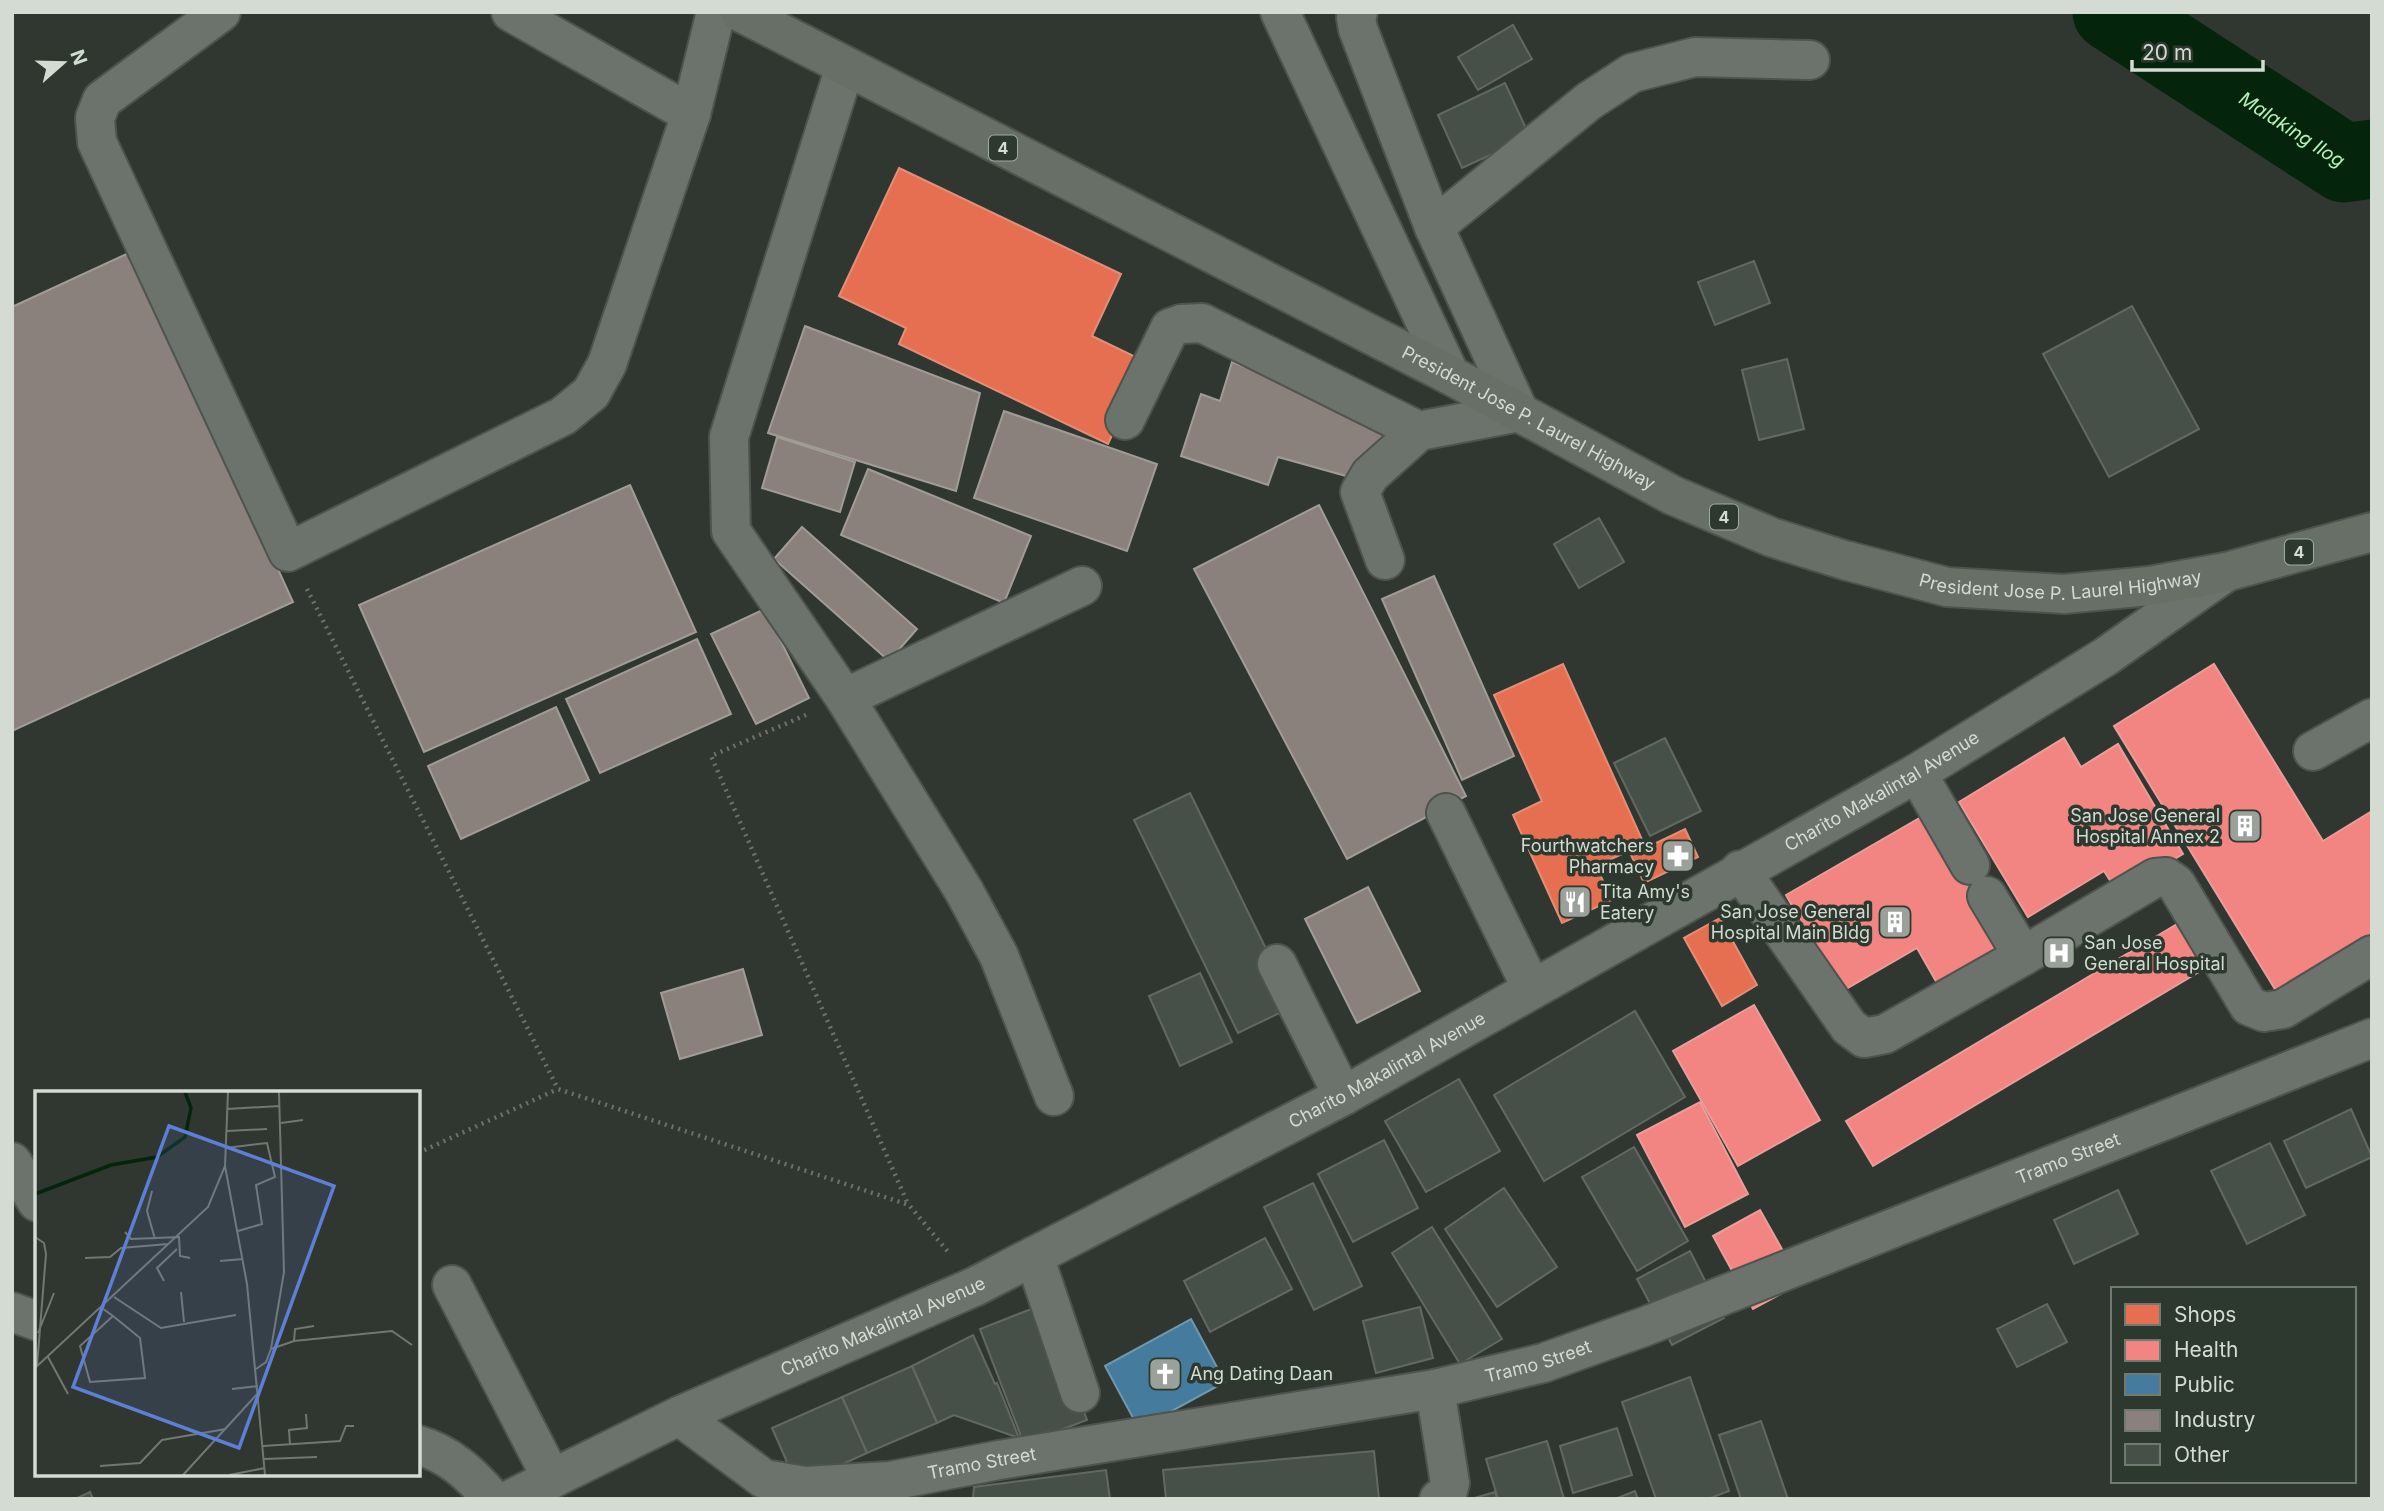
<svg xmlns="http://www.w3.org/2000/svg" width="2384" height="1511" viewBox="0 0 2384 1511" font-family="Inter,sans-serif">
	<rect width="100%" height="100%" fill="#303630"/>
	<g fill="#e76f51" stroke="#e18f78" stroke-width="2">
		<path d="M899,168L1121,274L1092,336L1146,362L1108,444L899,344L906,328L839,296Z"/>
		<path d="M1563,664L1644,844L1596,866L1612,900L1562,923L1513,815L1542,801L1494,695Z"/>
		<path d="M1685,829L1698,857L1644,883L1631,855Z"/>
		<path d="M1720,918L1757,985L1722,1006L1684,938Z"/>
	</g>
	<g fill="#f28482" stroke="#e99e9a" stroke-width="2">
		<path d="M2214,664L2323,841L2372,811V936L2278,994L2114,726Z"/>
		<path d="M2064,738L2081,767L2118,744L2183,854L2118,893L2104,871L2028,917L1959,802Z"/>
		<path d="M1928,813L2004,949L1938,985L1917,948L1841,992L1786,895Z"/>
		<path d="M2177,924L2204,969L1873,1166L1846,1121Z"/>
		<path d="M1754,1005L1820,1120L1738,1166L1673,1051Z"/>
		<path d="M1700,1102L1748,1194L1685,1227L1637,1135Z"/>
		<path d="M1760,1210L1801,1283L1753,1309L1713,1236Z"/>
	</g>
	<path fill="#457b9d" stroke="#7098ad" stroke-width="2" d="M1191,1319L1225,1382L1139,1429L1105,1366Z"/>
	<g fill="#8a817c" stroke="#a09c96" stroke-width="2">
		<path d="M133,251L293,602L12,731V307Z"/>
		<path d="M805,326L980,393L956,491L768,433Z"/>
		<path d="M1232,362L1401,426L1357,479L1278,457L1268,485L1181,456L1201,394L1220,401Z"/>
		<path d="M1004,411L1157,464L1127,551L974,498Z"/>
		<path d="M777,437L855,462L840,512L762,488Z"/>
		<path d="M868,469L1031,536L1004,603L841,535Z"/>
		<path d="M630,485L696,632L424,752L359,605Z"/>
		<path d="M1319,505L1466,796L1347,859L1194,569Z"/>
		<path d="M802,527L917,629L889,661L774,559Z"/>
		<path d="M1434,576L1514,756L1462,780L1382,599Z"/>
		<path d="M765,609L809,698L756,724L711,634Z"/>
		<path d="M697,639L731,714L600,773L566,699Z"/>
		<path d="M556,707L589,780L461,839L428,766Z"/>
		<path d="M1368,887L1420,991L1357,1023L1305,919Z"/>
		<path d="M743,969L762,1035L680,1059L661,993Z"/>
	</g>
	<g fill="none" stroke-linecap="round" stroke-linejoin="round">
		<path stroke="#05240c" stroke-width="79" id="s1" d="M2112,12L2344,163L2372,159"/>
	</g>
	<g fill="#475048" stroke="#636863" stroke-width="2">
		<path d="M1513,25L1532,59L1478,90L1458,57Z"/>
		<path d="M1505,83L1530,137L1462,168L1438,115Z"/>
		<path d="M1754,261L1770,303L1715,325L1698,282Z"/>
		<path d="M2132,306L2199,429L2109,477L2043,354Z"/>
		<path d="M1787,359L1804,429L1759,440L1742,370Z"/>
		<path d="M1599,518L1624,562L1579,588L1554,544Z"/>
		<path d="M1665,738L1701,811L1650,836L1614,763Z"/>
		<path d="M1190,793L1294,1006L1238,1033L1134,820Z"/>
		<path d="M1200,973L1232,1042L1180,1066L1149,996Z"/>
		<path d="M1635,1011L1685,1097L1544,1181L1494,1095Z"/>
		<path d="M1459,1079L1500,1151L1426,1192L1385,1121Z"/>
		<path d="M2351,1109L2372,1157L2306,1188L2284,1141Z"/>
		<path d="M1384,1140L1418,1208L1353,1242L1318,1174Z"/>
		<path d="M2270,1143L2305,1215L2247,1244L2211,1171Z"/>
		<path d="M1634,1147L1688,1241L1637,1271L1582,1177Z"/>
		<path d="M1313,1183L1362,1286L1314,1310L1264,1207Z"/>
		<path d="M1504,1188L1557,1267L1497,1307L1445,1229Z"/>
		<path d="M2118,1190L2138,1234L2074,1264L2054,1220Z"/>
		<path d="M1432,1227L1502,1339L1460,1364L1392,1253Z"/>
		<path d="M1265,1238L1292,1289L1210,1332L1184,1281Z"/>
		<path d="M1690,1251L1724,1318L1672,1345L1637,1279Z"/>
		<path d="M1044,1304L1087,1420L1024,1444L980,1329Z"/>
		<path d="M2047,1304L2067,1342L2017,1367L1997,1329Z"/>
		<path d="M1420,1307L1433,1358L1376,1373L1363,1321Z"/>
		<path d="M973,1335L995,1384L997,1383L1019,1438L954,1415L937,1423L912,1366Z"/>
		<path d="M912,1366L937,1423L867,1453L842,1397Z"/>
		<path d="M1690,1377L1729,1491L1708,1499H1656L1622,1402Z"/>
		<path d="M842,1397L867,1453L797,1485L772,1428Z"/>
		<path d="M1761,1421L1788,1499H1741L1719,1435Z"/>
		<path d="M1617,1428L1632,1475L1573,1493L1560,1446Z"/>
		<path d="M1547,1441L1564,1499H1498L1486,1459Z"/>
		<path d="M1374,1451L1379,1499H1166L1163,1470Z"/>
		<path d="M1106,1470L1110,1499H973L974,1487Z"/>
		<path d="M1635,1491L1638,1499H1615Z"/>
		<path d="M90,1492L93,1499H75Z"/>
		<path d="M1495,1492L1497,1499H1471Z"/>
	</g>
	<g fill="none" stroke-linecap="round" stroke-linejoin="round">
		<defs>
			<g id="minor">
				<path d="M221,12L102,100L95,118L97,142L288,552L563,416L591,393L607,364L691,114L716,12"/>
				<path d="M511,12L691,114"/>
				<path d="M1280,12L1450,375"/>
				<path d="M1358,12L1356,18L1358,29L1434,227L1519,412L1419,431L1370,475L1360,492L1385,560"/>
				<path d="M845,67L729,437L731,531L845,698L964,891L999,956L1054,1096"/>
				<path d="M1434,227L1589,101L1632,73L1695,57L1810,60"/>
				<path d="M1125,420L1170,328L1181,324L1202,323L1419,431"/>
				<path d="M845,698L1082,586"/>
				<path d="M2313,751L2372,718"/>
				<path d="M1917,773L1970,865"/>
				<path d="M1446,813L1532,989"/>
				<path d="M1740,870L1849,1027L1864,1038L1885,1034L2023,956L2155,878L2166,877L2176,884L2249,1006L2264,1012L2283,1009L2372,955"/>
				<path d="M1987,896L2023,956"/>
				<path d="M1277,964L1343,1096"/>
				<path d="M12,1162L37,1202"/>
				<path d="M1034,1256L1080,1393"/>
				<path d="M452,1285L552,1479"/>
				<path d="M12,1312L37,1321"/>
				<path d="M1435,1389L1450,1483L1447,1494L1439,1499"/>
				<path id="s2" d="M679,1416L764,1479L805,1486L890,1481L999,1460L1435,1389L1543,1363L1646,1326L2372,1038"/>
				<path d="M418,1445C449,1454 471,1474 492,1499"/>
			</g>
			<g id="major">
				<path id="s3" d="M511,1499L679,1416L976,1286L1343,1096L1917,773L2105,657L2226,572"/>
			</g>
			<g id="highway">
				<path id="s4" d="M740,12L1450,375L1672,495L1771,537L1844,560L1947,587L2064,594L2149,586L2226,572L2372,532"/>
			</g>
		</defs>
		<use href="#minor" stroke="#4e534e" stroke-width="42"/>
		<use href="#major" stroke="#4e534e" stroke-width="42"/>
		<use href="#highway" stroke="#4e534e" stroke-width="42"/>
		<g stroke="#6c716c" stroke-width="4.5" stroke-dasharray="2 5" stroke-linecap="butt">
			<path d="M307,589L558,1089L909,1205L949,1253"/>
			<path d="M806,715L711,756L908,1204"/>
			<path d="M418,1153L558,1089"/>
		</g>
		<use href="#minor" stroke="#6c726c" stroke-width="38"/>
		<use href="#major" stroke="#6c726c" stroke-width="38"/>
		<use href="#highway" stroke="#676f67" stroke-width="38"/>
	</g>
	<defs>
		<symbol id="building-square" viewBox="-11 -11 22 22"><rect x="-9" y="-9" width="18" height="18" rx="4" fill="#9aa19a" stroke="#2d392e"/><path d="M-4-6H4V6H1V3H-1V6H-4ZM-2.5-4.3h1.7v1.8h-1.7ZM.8-4.3h1.7v1.8H.8ZM-2.5-1h1.7V.8h-1.7ZM.8-1h1.7V.8H.8Z" fill="#fff"/></symbol>
		<symbol id="pharmacy-square" viewBox="-11 -11 22 22"><rect x="-9" y="-9" width="18" height="18" rx="4" fill="#9aa19a" stroke="#2d392e"/><path d="M-2-6h4v4h4v4h-4v4h-4v-4h-4v-4h4Z" fill="#fff"/></symbol>
		<symbol id="restaurant-square" viewBox="-11 -11 22 22"><rect x="-9" y="-9" width="18" height="18" rx="4" fill="#9aa19a" stroke="#2d392e"/><path d="M-5-6h1v4h1v-4h1v4h1v-4h1v5L-1.5 .5V6h-2V.5L-5-1ZM5-6V6H3V1.5H1.5Q1.5-4 5-6Z" fill="#fff"/></symbol>
		<symbol id="hospital-square" viewBox="-11 -11 22 22"><rect x="-9" y="-9" width="18" height="18" rx="4" fill="#9aa19a" stroke="#2d392e"/><path d="M-5-5h3v3.5h4V-5h3V5h-3V1.5h-4V5h-3Z" fill="#fff"/></symbol>
		<symbol id="church-square" viewBox="-11 -11 22 22"><rect x="-9" y="-9" width="18" height="18" rx="4" fill="#9aa19a" stroke="#2d392e"/><path d="M-1.2-6h2.4v3.5h3.3v2.4h-3.3V6h-2.4V-.1h-3.3v-2.4h3.3Z" fill="#fff"/></symbol>
	</defs>
	<g fill-rule="evenodd">
		<use href="#building-square" x="2226" y="807" width="38" height="38"/>
		<use href="#pharmacy-square" x="1659" y="837" width="38" height="38"/>
		<use href="#restaurant-square" x="1556" y="883" width="38" height="38"/>
		<use href="#building-square" x="1876" y="903" width="38" height="38"/>
		<use href="#hospital-square" x="2040" y="934" width="38" height="38"/>
		<use href="#church-square" x="1146" y="1355" width="38" height="38"/>
	</g>
	<g text-anchor="middle" stroke-width="7" stroke-linejoin="round" paint-order="stroke">
		<g fill="#2d392e" stroke="#a1aaa2" stroke-width="2">
			<rect x="989" y="135.5" width="28" height="25" rx="5"/>
			<rect x="1710" y="504.5" width="28" height="25" rx="5"/>
			<rect x="2285" y="539.5" width="28" height="25" rx="5"/>
		</g>
		<g font-size="16" font-weight="bold" fill="#d3dbd3">
			<text x="1003" y="154">4</text>
			<text x="1724" y="523">4</text>
			<text x="2299" y="558">4</text>
		</g>
		<g font-size="18" fill="#d3dbd3" stroke="#2d392e">
			<text dy="6" stroke="none"><textPath href="#s4" startOffset="887">President Jose P. Laurel Highway</textPath></text>
			<text dy="6" stroke="none"><textPath href="#s4" startOffset="1454">President Jose P. Laurel Highway</textPath></text>
			<text dy="6" stroke="none"><textPath href="#s3" startOffset="1544">Charito Makalintal Avenue</textPath></text>
			<text dy="6" stroke="none"><textPath href="#s3" startOffset="976">Charito Makalintal Avenue</textPath></text>
			<text dy="6" stroke="none"><textPath href="#s2" startOffset="1460">Tramo Street</textPath></text>
			<text dy="6" stroke="none"><textPath href="#s3" startOffset="410">Charito Makalintal Avenue</textPath></text>
			<text dy="6" stroke="none"><textPath href="#s2" startOffset="892">Tramo Street</textPath></text>
			<text dy="6" stroke="none"><textPath href="#s2" startOffset="326">Tramo Street</textPath></text>
		</g>
		<g font-size="18" fill="#d3dbd3" stroke="#2d392e" text-anchor="end">
			<text x="2220" y="822">San Jose General<tspan x="2220" dy="21">Hospital Annex 2</tspan></text>
			<text x="1654" y="852">Fourthwatchers<tspan x="1654" dy="21">Pharmacy</tspan></text>
			<text x="1600" y="898" text-anchor="start">Tita Amy's<tspan x="1600" dy="21">Eatery</tspan></text>
			<text x="1870" y="918">San Jose General<tspan x="1870" dy="21">Hospital Main Bldg</tspan></text>
			<text x="2084" y="949" text-anchor="start">San Jose<tspan x="2084" dy="21">General Hospital</tspan></text>
			<text x="1190" y="1380" text-anchor="start">Ang Dating Daan</text>
		</g>
		<g font-size="19" font-style="italic" fill="#b6f0bc" stroke="#2d392e">
			<text dy="7" stroke="none"><textPath href="#s1" startOffset="215">Malaking Ilog</textPath></text>
		</g>
	</g>
	<g transform="translate(35 1091)">
		<rect width="385" height="385" fill="#303630"/>
		<path fill="none" stroke="#05240c" stroke-width="3.5" d="M0,103L76,74L122,66L150,46L156,17L150,1"/>
		<path fill="none" stroke="#717871" stroke-width="2" d="M192,18L245,15M246,32L268,29M192,40L232,38M191,57L232,52L240,86L221,94L227,133L203,140M190,75L212,193L230,384M117,100L112,120L120,148M90,141L96,148L144,146L145,165L155,167M0,146L9,152L11,163L2,275M50,167L75,166L86,157L133,153M185,170L208,168M129,190L122,177L142,158M146,201L149,231M79,206L126,237L201,224M67,217L78,225L105,247L110,287L55,291L45,255L78,225M3,242L19,202M259,250L260,238L279,235M236,258L259,250L357,240L377,254M13,266L33,303M0,277L173,116L190,75L193,1M221,278L231,271L236,258L249,181L244,1M197,298L223,295M255,354L254,339L272,337L271,323M228,355L305,350L311,335H319M229,368L282,366M65,375L105,372L127,349L191,338M148,384L223,302M194,384L230,377"/>
		<path fill="#5d7fd6" fill-opacity="0.15" stroke="#5d7fd6" stroke-width="3.5" d="M134,35L299,95L204,357L38,296Z"/>
		<rect width="385" height="385" fill="none" stroke="#d3dbd3" stroke-width="3.5"/>
	</g>
	<rect width="2384" height="1511" fill="none" stroke="#d3dbd3" stroke-width="28"/>
	<rect x="2111" y="1287" width="245" height="196" fill="#2d392e" stroke="#6f7a70" stroke-width="2"/>
	<rect x="2125" y="1304" width="35" height="21" fill="#e76f51" stroke="#6f7a70" stroke-width="2"/>
	<text x="2174" y="1322" font-size="21" fill="#d3dbd3">Shops</text>
	<rect x="2125" y="1340" width="35" height="21" fill="#f28482" stroke="#6f7a70" stroke-width="2"/>
	<text x="2174" y="1357" font-size="21" fill="#d3dbd3">Health</text>
	<rect x="2125" y="1374" width="35" height="21" fill="#457b9d" stroke="#6f7a70" stroke-width="2"/>
	<text x="2174" y="1392" font-size="21" fill="#d3dbd3">Public</text>
	<rect x="2125" y="1410" width="35" height="21" fill="#8a817c" stroke="#6f7a70" stroke-width="2"/>
	<text x="2174" y="1427" font-size="21" fill="#d3dbd3">Industry</text>
	<rect x="2125" y="1444" width="35" height="21" fill="#475048" stroke="#6f7a70" stroke-width="2"/>
	<text x="2174" y="1462" font-size="21" fill="#d3dbd3">Other</text>
	<g transform="translate(63 63) rotate(70)" stroke="#2d392e" stroke-width="5" paint-order="stroke">
	<path d="M0-5L12 26L0 18L-12 26Z" fill="#d3dbd3"/>
	<text y="-10" font-size="19" font-weight="bold" text-anchor="middle" fill="#d3dbd3">N</text>
	</g>
	<path d="M2132 60v10h131v-10" fill="none" stroke="#d3dbd3" stroke-width="3.5"/>
	<text x="2142" y="60" font-size="21" fill="#d3dbd3" stroke="#2d392e" stroke-width="5" paint-order="stroke">20 m</text>
</svg>
